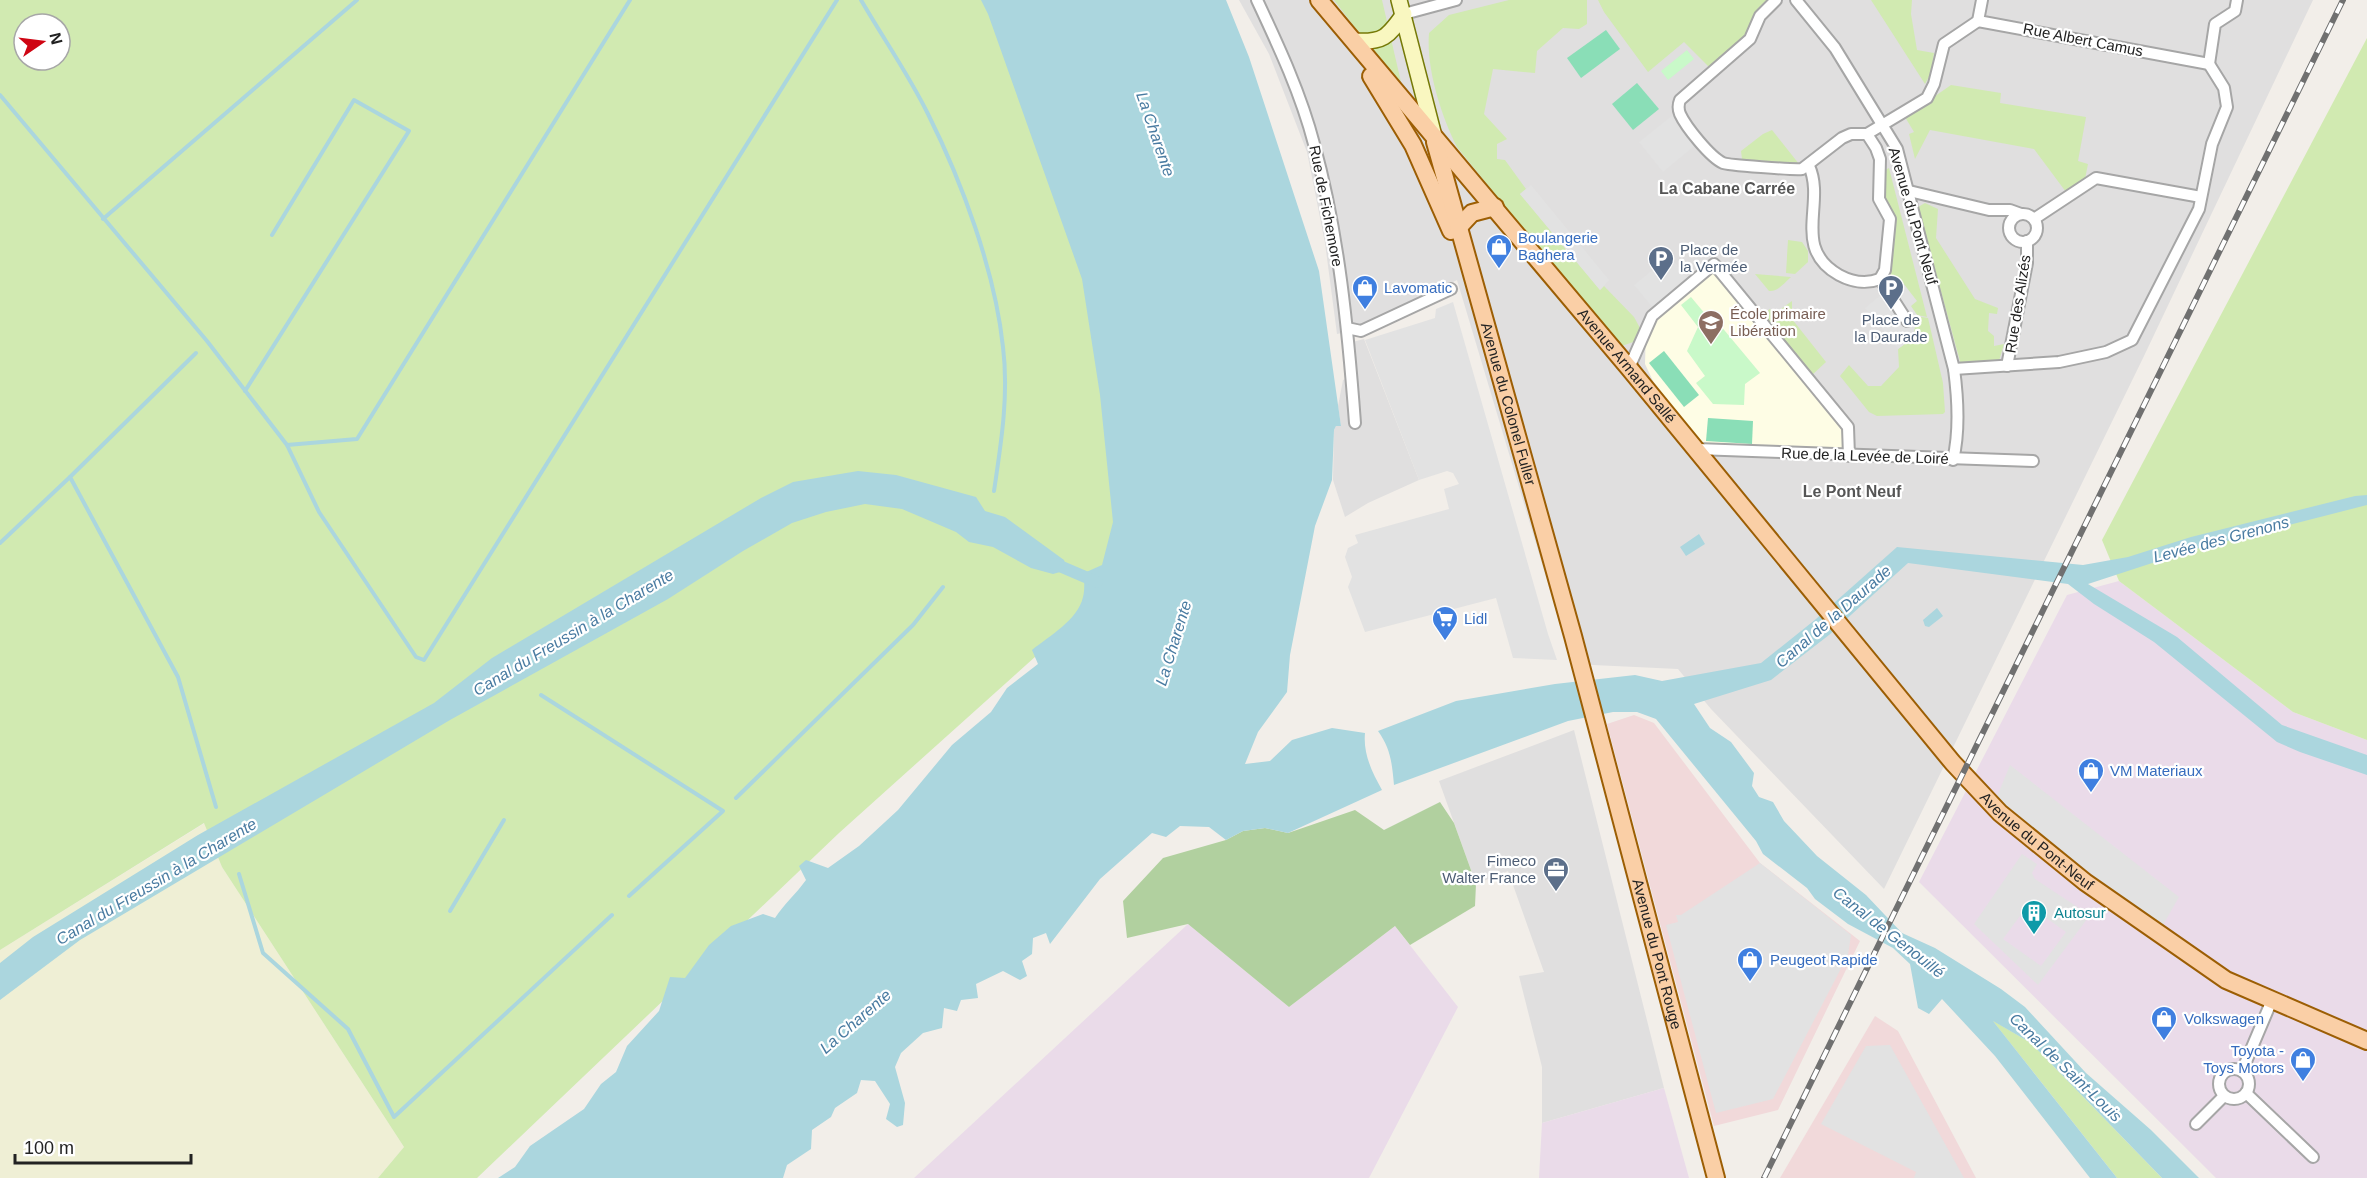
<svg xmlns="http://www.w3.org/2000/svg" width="2367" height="1178" viewBox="0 0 2367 1178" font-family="Helvetica,sans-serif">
	<rect width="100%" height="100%" fill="#f2eee9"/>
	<g fill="#e0dfdf">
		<path d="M1239,0H2313L2144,356L1884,889L1711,709L1678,669L1572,664L1457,280L1360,329L1337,334L1325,243L1307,152L1269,54Z"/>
		<path d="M1364,339L1419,480L1368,503L1345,517L1333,480L1334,430L1336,426H1341L1338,406L1343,380L1348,378L1345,344Z"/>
		<path d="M1574,730L1664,1088L1542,1123V1067L1519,976L1544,972L1508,871L1476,884L1439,781Z"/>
	</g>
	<g fill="#f1d9da">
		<path d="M1634,715L1654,723L1760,863L1860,941L1778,1110L1714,1126L1607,724Z"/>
		<path d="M1875,1016L1898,1031L1976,1178H1780Z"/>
	</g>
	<g fill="#eadbe9">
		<path d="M2119,581L2293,712L2367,740V1178H2216L1919,882L2067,595Z"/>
		<path d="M1188,924L1289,1007L1395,926L1458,1007L1369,1178H914Z"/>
		<path d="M1664,1088L1689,1178H1539L1542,1123Z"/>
	</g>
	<path fill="#fefde5" d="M1714,264L1843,431V449L1701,444L1653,381L1645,364L1646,328Z"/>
	<path fill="#efefd5" d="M205,823L222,867L404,1147L378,1178H0V950Z"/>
	<g fill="#d1eab1" fill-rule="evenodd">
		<path d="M0,0H1019L1129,269L1115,585L839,833L477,1178H378L404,1147L222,867L204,823L0,950ZM24,24H60V60H24Z"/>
		<path d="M1334,0H1382L1401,82L1366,42Z"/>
		<path d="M1509,0H1587V24L1579,29L1563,28L1537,51L1535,73L1493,69L1484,114L1507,139L1497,144V159L1505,160L1526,189L1520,194L1600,290L1604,286L1634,317L1640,328L1636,341L1619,347L1457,147C1441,115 1426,68 1429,33L1449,15Z"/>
		<path d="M1598,0H1769L1753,18L1747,36L1709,67L1684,42L1648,72L1604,12Z"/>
		<path d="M1871,0H1912L1911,14L1917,50L1934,53L1931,73L1925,84Z"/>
		<path d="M2367,38V740L2293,712L2119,581L2102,540Z"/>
		<path d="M1951,85L2001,93L2000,103L2086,117L2078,161L2088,164L2085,179L2066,192L2034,149L1930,130L1915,159L1909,134L1914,132L1905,117Z"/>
		<path d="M1772,130L1799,164L1742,159L1741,151L1763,134Z"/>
		<path d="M1889,168L1927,317L1917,315L1910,306L1900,279L1893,285L1888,278L1894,225L1882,199L1885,170Z"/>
		<path d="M1925,203L1938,209L1936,238L1975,299L1998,308L1997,314L1989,313L1988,331L1994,336V346L2004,344L1999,361L1961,365L1918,207Z"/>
		<path d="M1788,240L1802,242L1808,251V262L1795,274L1786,273Z"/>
		<path d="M1755,274L1791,277C1784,283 1778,292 1769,291Z"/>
		<path d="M1792,301V319L1826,362L1811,376L1761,315L1770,309L1774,314Z"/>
		<path d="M1916,316L1928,318L1943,383L1945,412L1943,414L1877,416L1869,412L1840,376L1849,365L1868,386H1881L1899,367L1898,349L1913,338Z"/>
		<path d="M1992,1020L2031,1043L2162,1178H2117Z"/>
	</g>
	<path fill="#b1d09f" d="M1440,802L1454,823L1476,884L1475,906L1410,945L1395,926L1289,1007L1188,924L1127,938L1123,901L1163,858L1226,840L1243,831L1265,828L1288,833L1355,810L1384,830Z"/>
	<g fill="#c9f9c9">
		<path d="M1687,50L1694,59L1668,80L1661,71Z"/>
		<path d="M1691,297L1711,321L1715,319L1760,373L1745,384L1744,405L1713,404L1696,383L1705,376L1687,351L1698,327L1681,305Z"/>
	</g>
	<g fill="#8adeb7">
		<path d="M1606,30L1620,49L1581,78L1567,58Z"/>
		<path d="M1637,83L1659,109L1633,130L1612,104Z"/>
		<path d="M1664,351L1699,395L1684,407L1649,363Z"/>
		<path d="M1708,418L1753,421L1752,444L1706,441Z"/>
	</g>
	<g fill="#e2e2e2" fill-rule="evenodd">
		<path d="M1674,114L1698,143L1663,172L1639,142Z"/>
		<path d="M1531,185L1609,280L1600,290L1520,194Z"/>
		<path d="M1670,256L1688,279L1653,308L1634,285Z"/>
		<path d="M1900,279L1917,301L1911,306L1917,315L1913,338L1898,349L1865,308Z"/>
		<path d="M1453,302L1548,634L1557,660L1513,658L1496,598L1365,632L1348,587L1352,577L1345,557L1348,548L1358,543L1355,535L1449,509L1444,489L1459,484L1453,473L1447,471L1419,480L1365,340L1435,318L1436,309Z"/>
		<path d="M2010,765L2179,897L2163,925L2141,912L2003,807L1996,799Z"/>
		<path d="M2022,854L2037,864L2032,873L2035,879L2085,912L2093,911L2038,985L1974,924ZM2028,905L2066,932L2041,966L2003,939Z"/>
		<path d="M1760,863L1851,935L1848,955L1773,1099L1716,1113L1666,925L1678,922L1676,915H1681Z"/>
		<path d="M1890,1045L1964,1178H1914L1916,1172L1821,1124L1866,1046Z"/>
	</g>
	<g fill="#abd6de">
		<path d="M981,0H1226L1249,57L1319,271L1341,426H1336L1334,430L1332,480L1315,526L1290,655L1287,692L1258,732L1245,764L1270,761L1292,740L1332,728L1365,733C1363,754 1372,772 1382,790L1288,833L1265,828L1243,831L1226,840L1209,827L1180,826L1166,837L1152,833L1100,879L1050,944L1046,933L1033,938L1032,954L1022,961L1027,976L1020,980L1003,971L976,984L978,998L961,1000L957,1011L944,1008L942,1028L923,1033L901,1053L895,1067L905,1103L903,1125L897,1127L886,1119L890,1104L875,1081L861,1080L857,1093L835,1108L831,1117L812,1130L811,1149L787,1165L783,1178H498L515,1167L530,1146L584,1109L601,1084L616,1072L627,1046L659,1011L670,977L685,978L709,945L731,926L763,914L775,918C784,904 796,894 806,880L799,866L806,860L828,868L859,846L898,810L952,745L991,712L1007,688L1038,664L1032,650C1049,636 1078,620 1083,597C1085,590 1084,580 1084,573L1102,565L1113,522L1100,395L1082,279L988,14Z"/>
		<path d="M858,471L896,475L976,497L985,511L1005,517L1064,560L1067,570L1053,574L1031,568L993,547L969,542L956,532L902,509L865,504L826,512L792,523L743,551L668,599L450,720L80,940L0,1000V963L33,937L198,835L434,703L492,658L761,498L793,482Z"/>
		<path d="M2367,495V505L2192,550L2088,584L2177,637L2282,725L2367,755V775L2300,752L2277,742L2154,642L2094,604L2068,584L1908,563L1829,635L1771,680L1694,704L1710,728L1731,742L1754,773L1752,786L1759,797L1773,802L1784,821L1817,856L1866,895L1902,933L1935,948L2001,989L2025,1007L2086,1073L2151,1130L2199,1178H2162L2031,1043L1993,1021L2117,1178H2090L1995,1056L1942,999L1929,1014L1918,1008L1910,964L1893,948L1848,924L1815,899L1807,888L1763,854L1756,841L1656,719L1637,712H1613L1568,721L1394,785C1392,764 1391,749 1378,731L1456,701L1555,684L1635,675L1662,681L1761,663L1816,619L1897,547L2083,565L2128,557L2191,537L2355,496Z"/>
		<path d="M1699,534L1705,544L1686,556L1680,547Z"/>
		<path d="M1937,608L1943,616L1929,627L1925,626L1923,620Z"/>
	</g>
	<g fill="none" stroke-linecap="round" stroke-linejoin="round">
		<g stroke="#abd6de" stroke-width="4">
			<path d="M861,0C883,38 909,75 928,114C962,182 995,271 1003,347C1009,395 1001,444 994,491"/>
			<path d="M0,95L207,341L287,445L357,439L630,0"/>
			<path d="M103,219L357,0"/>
			<path d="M245,391L409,131L354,100L272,235"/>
			<path d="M287,445L319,512L416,657L424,660L837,0"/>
			<path d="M70,477L196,353"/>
			<path d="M0,543L70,477L178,677L216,807"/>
			<path d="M541,695L723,811L629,896"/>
			<path d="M736,798L913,625L943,587"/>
			<path d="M239,874L263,953L348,1029L394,1117L612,915"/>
			<path d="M450,911L504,820"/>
		</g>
		<path stroke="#abd6de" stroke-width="12" d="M1055,564L1097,582"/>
		<defs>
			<g id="minor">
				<path d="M1257,0C1279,47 1301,94 1314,144C1339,234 1348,329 1355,423"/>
				<path d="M1776,0L1760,16L1750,39L1680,100C1678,105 1678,109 1680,114C1686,127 1710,157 1723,163C1727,165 1795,170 1802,169L1842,138L1851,134H1867L1927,98L1934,84L1944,44L1978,21"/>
				<path d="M1796,0L1835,48L1897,149L1954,369C1958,399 1960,431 1953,460"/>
				<path d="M1982,0L1978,21L2209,64"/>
				<path d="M1404,14L1456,0"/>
				<path d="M2209,64L2215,24L2235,11L2237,0"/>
				<path d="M1867,134L1876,148L1880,159L1879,199L1890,219L1885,270L1880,279"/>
				<path d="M1809,166C1826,203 1791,248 1839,275C1852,282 1867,284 1880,279L1907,321"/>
				<path d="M1909,191L1989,210H2010L2021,214"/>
				<circle cx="2023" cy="228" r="14"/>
				<path d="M2034,219L2096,178L2201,197"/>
				<path d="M1347,328L1361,331L1451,289"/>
				<path d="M2007,366L2027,263V241"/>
				<path d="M1629,368L1652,316L1714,264L1848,427L1849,456"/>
				<path d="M1954,369L2059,362L2106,352L2132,340L2199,209L2212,144L2227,107L2224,88L2209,64"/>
				<path d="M1697,449L2033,461"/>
				<circle cx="2234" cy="1084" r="15"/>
				<path d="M2242,1071L2272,1000"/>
				<path d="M2246,1093L2313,1157"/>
				<path d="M2196,1124L2224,1096"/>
			</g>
			<g id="secondary">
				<path d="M1399,0L1434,136"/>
				<path d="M1354,41C1383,43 1388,37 1404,14"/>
			</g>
			<g id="primary">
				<path id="s1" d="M1319,0L1629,368L1953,763L2000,813L2085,882L2226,980L2367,1041"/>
				<path d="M1371,76L1413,145L1451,231"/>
				<path id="s2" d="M1435,142L1573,636L1716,1178"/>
				<path d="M1458,228L1472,213L1495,207"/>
			</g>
		</defs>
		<use href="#minor" stroke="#a6a6a6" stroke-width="14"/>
		<use href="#secondary" stroke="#767a08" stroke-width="18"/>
		<use href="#primary" stroke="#9c5e04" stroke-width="20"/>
		<use href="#minor" stroke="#fff" stroke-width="10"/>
		<use href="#secondary" stroke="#f9f7c0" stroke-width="15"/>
		<use href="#primary" stroke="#facfa6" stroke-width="16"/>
		<defs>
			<path id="rail" d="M1764,1178L2343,0"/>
		</defs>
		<use href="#rail" stroke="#707070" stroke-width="6"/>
		<use href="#rail" stroke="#fff" stroke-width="4" stroke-dasharray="11" stroke-linecap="butt"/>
	</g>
	<defs>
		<symbol id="shop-pin" viewBox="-11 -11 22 30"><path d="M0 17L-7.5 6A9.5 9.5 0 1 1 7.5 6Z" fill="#3f7fe0" stroke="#fff"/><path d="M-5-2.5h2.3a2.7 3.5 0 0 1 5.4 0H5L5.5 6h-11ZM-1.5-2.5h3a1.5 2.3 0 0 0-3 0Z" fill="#fff"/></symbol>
		<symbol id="parking-pin" viewBox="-11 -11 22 30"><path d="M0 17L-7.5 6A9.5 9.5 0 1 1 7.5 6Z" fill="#5c6f8a" stroke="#fff"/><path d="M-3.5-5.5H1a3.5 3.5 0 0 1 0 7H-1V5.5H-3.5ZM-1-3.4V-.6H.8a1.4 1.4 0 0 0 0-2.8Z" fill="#fff"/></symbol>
		<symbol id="school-pin" viewBox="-11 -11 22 30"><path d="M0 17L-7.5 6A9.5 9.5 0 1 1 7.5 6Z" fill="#8d6e63" stroke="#fff"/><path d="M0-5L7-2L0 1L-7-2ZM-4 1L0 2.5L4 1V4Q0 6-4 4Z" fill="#fff"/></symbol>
		<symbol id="supermarket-pin" viewBox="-11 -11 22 30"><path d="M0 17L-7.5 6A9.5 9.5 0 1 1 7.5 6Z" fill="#3f7fe0" stroke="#fff"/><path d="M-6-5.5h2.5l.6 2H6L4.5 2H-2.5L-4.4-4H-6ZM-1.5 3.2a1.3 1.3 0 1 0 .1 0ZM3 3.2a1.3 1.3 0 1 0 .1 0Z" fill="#fff"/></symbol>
		<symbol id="office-pin" viewBox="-11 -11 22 30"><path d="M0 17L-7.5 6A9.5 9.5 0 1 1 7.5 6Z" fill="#5c6f8a" stroke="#fff"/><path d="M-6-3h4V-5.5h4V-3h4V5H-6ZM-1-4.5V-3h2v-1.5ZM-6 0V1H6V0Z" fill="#fff"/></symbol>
		<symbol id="building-pin" viewBox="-11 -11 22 30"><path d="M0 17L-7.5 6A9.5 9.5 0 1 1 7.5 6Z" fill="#0f9aa8" stroke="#fff"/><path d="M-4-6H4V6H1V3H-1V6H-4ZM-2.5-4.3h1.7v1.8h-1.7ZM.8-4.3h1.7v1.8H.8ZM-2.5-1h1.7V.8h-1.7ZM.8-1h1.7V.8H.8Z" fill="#fff"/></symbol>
	</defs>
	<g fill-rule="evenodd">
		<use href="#shop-pin" x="1484" y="232" width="30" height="40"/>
		<use href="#parking-pin" x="1646" y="244" width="30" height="40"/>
		<use href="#shop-pin" x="1350" y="273" width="30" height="40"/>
		<use href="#parking-pin" x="1876" y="273" width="30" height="40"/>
		<use href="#school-pin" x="1696" y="308" width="30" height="40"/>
		<use href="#supermarket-pin" x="1430" y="604" width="30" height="40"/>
		<use href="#shop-pin" x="2076" y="756" width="30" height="40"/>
		<use href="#office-pin" x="1541" y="855" width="30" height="40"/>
		<use href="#building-pin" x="2019" y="898" width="30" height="40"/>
		<use href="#shop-pin" x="1735" y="945" width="30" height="40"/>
		<use href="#shop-pin" x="2149" y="1004" width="30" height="40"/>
		<use href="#shop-pin" x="2288" y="1045" width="30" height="40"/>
	</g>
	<g text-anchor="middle" stroke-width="4.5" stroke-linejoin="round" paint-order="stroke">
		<g font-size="15" fill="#222" stroke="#fff">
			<text transform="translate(2083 40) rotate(11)" y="5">Rue Albert Camus</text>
			<text transform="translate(1326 206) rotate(79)" y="5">Rue de Fichemore</text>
			<text transform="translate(1913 216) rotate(74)" y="5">Avenue du Pont Neuf</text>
			<text transform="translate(2018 304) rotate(-81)" y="5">Rue des Alizés</text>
			<text dy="5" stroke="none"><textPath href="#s1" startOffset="478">Avenue Armand Sallé</textPath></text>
			<text dy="5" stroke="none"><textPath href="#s2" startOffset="272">Avenue du Colonel Fuller</textPath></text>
			<text transform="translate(1865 456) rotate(2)" y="5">Rue de la Levée de Loiré</text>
			<text dy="5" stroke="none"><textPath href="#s1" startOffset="1107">Avenue du Pont-Neuf</textPath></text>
			<text dy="5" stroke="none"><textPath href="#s2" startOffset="842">Avenue du Pont Rouge</textPath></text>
		</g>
		<g font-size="15" fill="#366cbe" stroke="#fff" text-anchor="start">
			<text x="1518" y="243">Boulangerie<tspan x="1518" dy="17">Baghera</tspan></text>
			<text x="1384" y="293">Lavomatic</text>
			<text x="1464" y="624">Lidl</text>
			<text x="2110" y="776">VM Materiaux</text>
			<text x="1770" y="965">Peugeot Rapide</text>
			<text x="2184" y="1024">Volkswagen</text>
			<text x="2284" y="1056" text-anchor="end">Toyota -<tspan x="2284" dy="17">Toys Motors</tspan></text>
		</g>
		<g font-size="15" fill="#4e5e75" stroke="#fff" text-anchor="start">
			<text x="1680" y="255">Place de<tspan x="1680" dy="17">la Vermée</tspan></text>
			<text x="1891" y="325" text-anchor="middle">Place de<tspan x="1891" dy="17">la Daurade</tspan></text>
			<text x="1536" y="866" text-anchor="end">Fimeco<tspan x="1536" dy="17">Walter France</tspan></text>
		</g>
		<g font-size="15" fill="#785e54" stroke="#fff" text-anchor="start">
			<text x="1730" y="319">École primaire<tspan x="1730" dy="17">Libération</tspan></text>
		</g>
		<g font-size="15" fill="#0d838f" stroke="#fff" text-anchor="start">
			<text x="2054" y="918">Autosur</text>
		</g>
		<g font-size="16" font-style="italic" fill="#497ba1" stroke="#fff">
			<text transform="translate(1156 134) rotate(71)" y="6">La Charente</text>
			<text transform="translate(2221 539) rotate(-15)" y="6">Levée des Grenons</text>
			<text transform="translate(1833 616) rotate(-41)" y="6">Canal de la Daurade</text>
			<text transform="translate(573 632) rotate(-31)" y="6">Canal du Freussin à la Charente</text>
			<text transform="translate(1173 643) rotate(-73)" y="6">La Charente</text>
			<text transform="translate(156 881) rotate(-31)" y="6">Canal du Freussin à la Charente</text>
			<text transform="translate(1889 932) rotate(38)" y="6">Canal de Genouillé</text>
			<text transform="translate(855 1021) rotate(-41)" y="6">La Charente</text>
			<text transform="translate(2066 1067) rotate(44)" y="6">Canal de Saint-Louis</text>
		</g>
		<g font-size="16" font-weight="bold" fill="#555" stroke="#fff">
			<text x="1727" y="194">La Cabane Carrée</text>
			<text x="1852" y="497">Le Pont Neuf</text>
		</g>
	</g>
	<g transform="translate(42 42) rotate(76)"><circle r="28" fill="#ffffff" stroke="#a7a7a7" stroke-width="1.5"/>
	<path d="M0-4.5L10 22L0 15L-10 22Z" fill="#cf0513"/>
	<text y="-9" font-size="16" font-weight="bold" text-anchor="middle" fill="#222222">N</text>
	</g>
	<path d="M15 1154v9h176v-9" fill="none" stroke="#222222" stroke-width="3"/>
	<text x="24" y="1154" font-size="18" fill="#222222" stroke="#ffffff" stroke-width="4.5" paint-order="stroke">100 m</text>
</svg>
